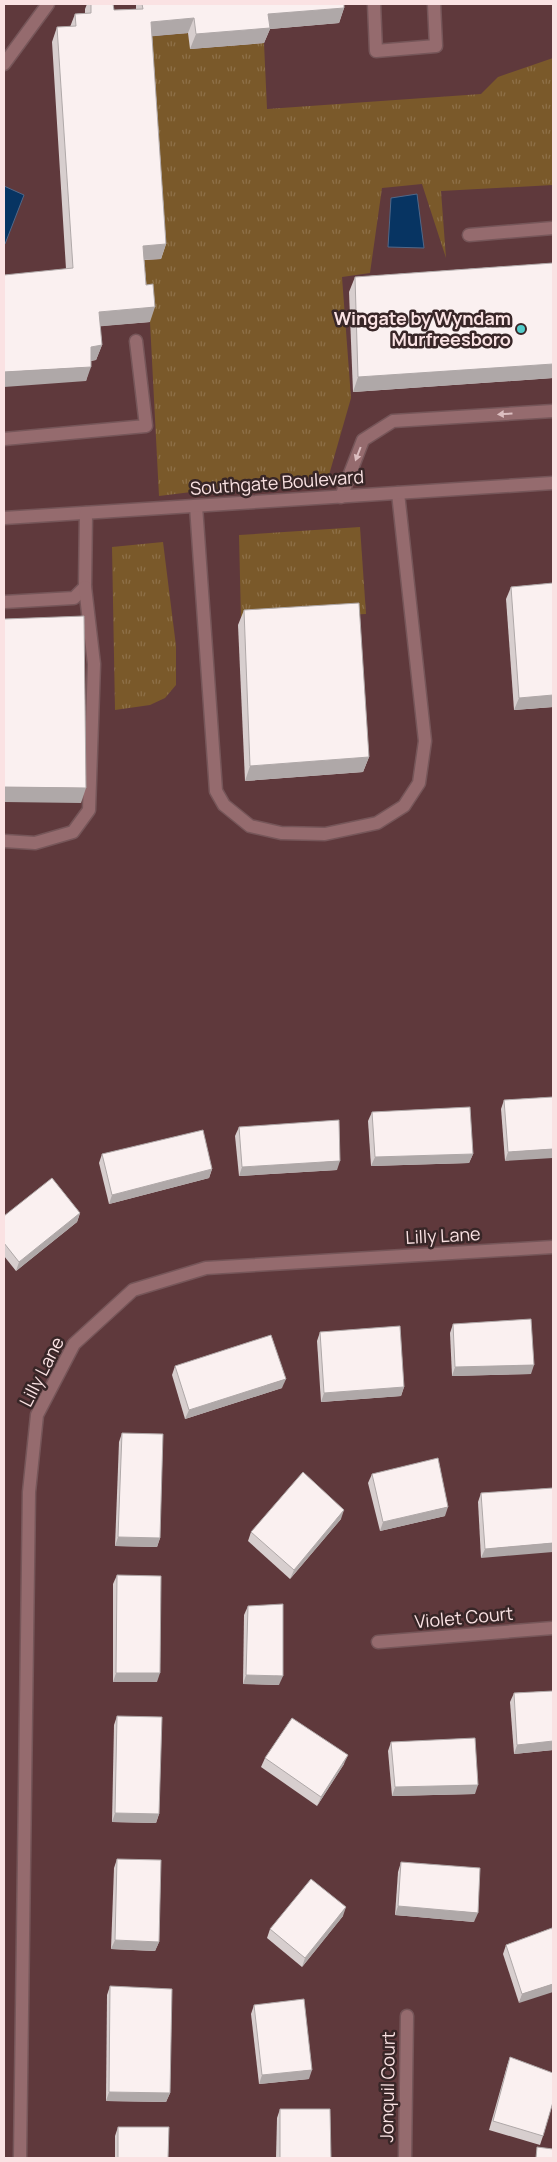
<svg xmlns="http://www.w3.org/2000/svg" width="557" height="2162" viewBox="0 0 557 2162" font-family="Manrope,sans-serif">
	<defs>
		<pattern id="grass-tufts" width="24" height="20" patternUnits="userSpaceOnUse" patternTransform="scale(1.25)"><rect width="24" height="20" fill="#7a592a"/><path d="M3 7l-1-3M5 7V3M7 7l1-3M15 17l-1-3M17 17v-4M19 17l1-3" fill="none" stroke="#8e7149"/></pattern>
	</defs>
	<rect width="100%" height="100%" fill="#5f393c"/>
	<g fill="url(#grass-tufts)">
		<path d="M188,33L191,49L264,43L267,109L481,94L498,77L553,58V185L441,191L446,258L422,184L382,188L370,273L342,277L351,398L329,475L159,496L150,322L148,300L138,260L161,259L145,37Z"/>
		<path d="M360,527L366,614L241,620L239,535Z"/>
		<path d="M163,542L176,646V685L165,698L150,705L115,710L112,547Z"/>
	</g>
	<g fill="#073462" stroke="#506889">
		<path d="M4,186L24,195L5,244L4,243Z"/>
		<path d="M417,194L424,248L388,247L391,198Z"/>
	</g>
	<g fill="none" stroke-linecap="round" stroke-linejoin="round">
		<defs>
			<g id="minor">
				<path d="M374,4L376,51L436,46L434,4"/>
				<path d="M4,64L48,4"/>
				<path d="M469,235L553,228"/>
				<path d="M4,439L146,426L136,341"/>
				<path d="M341,497L363,440L393,421L553,411"/>
				<path d="M196,506L216,791L224,805L250,826L281,833L325,834L377,823L404,806L419,783L425,741L398,493"/>
				<path d="M4,518L553,483"/>
				<path d="M4,602L74,598L85,587L86,513"/>
				<path d="M4,841L35,843L73,832L89,810L94,664L85,587"/>
				<path d="M378,1642L553,1628"/>
				<path d="M20,2158L29,1492L37,1415L74,1344L133,1290L206,1268L553,1247"/>
				<path d="M405,2158L407,2016"/>
			</g>
		</defs>
		<use href="#minor" stroke="#765659" stroke-width="15"/>
		<use href="#minor" stroke="#956b6e" stroke-width="12"/>
	</g>
	<g fill="#d7cece">
		<path d="M87,4H113L114,10L136,9V4H344V8L339,23L270,29L264,43L190,49L188,33L152,36L166,244L161,259L144,260L150,322L100,326L102,345L96,360L91,361L86,381L66,269L52,42L57,27H70L75,14L85,13V9Z"/>
		<path d="M553,263V378L353,392L349,292L355,277Z"/>
		<path d="M553,583V707L514,710L506,599L511,587Z"/>
		<path d="M244,610L369,757L363,772L245,781L238,625Z"/>
		<path d="M553,1097L505,1161L501,1109L504,1100Z"/>
		<path d="M372,1112L473,1154L469,1163L371,1166L368,1121Z"/>
		<path d="M239,1127L337,1170L239,1176L235,1136Z"/>
		<path d="M102,1154L212,1169L209,1178L109,1204L99,1163Z"/>
		<path d="M80,1213L77,1222L16,1271L4,1256V1216Z"/>
		<path d="M453,1324L531,1374L452,1376L450,1333Z"/>
		<path d="M320,1332L404,1387L401,1396L321,1402L317,1341Z"/>
		<path d="M175,1366L282,1388L185,1419L172,1375Z"/>
		<path d="M122,1433L160,1538L157,1547L115,1546L119,1442Z"/>
		<path d="M372,1474L445,1516L380,1531L368,1483Z"/>
		<path d="M553,1488L481,1558L478,1502L481,1493Z"/>
		<path d="M341,1519L290,1579L248,1541L251,1532Z"/>
		<path d="M117,1575L157,1682H113V1584Z"/>
		<path d="M248,1606L279,1685L243,1684L244,1615Z"/>
		<path d="M553,1691V1750L514,1754L510,1702L514,1693Z"/>
		<path d="M117,1716L159,1814L156,1823L112,1822L114,1725Z"/>
		<path d="M391,1742L475,1794L392,1796L388,1751Z"/>
		<path d="M265,1758L344,1764L317,1806L261,1767Z"/>
		<path d="M117,1859L159,1942L155,1951L111,1949L114,1868Z"/>
		<path d="M401,1862L474,1922L395,1915L398,1872Z"/>
		<path d="M343,1916L302,1967L267,1938L270,1929Z"/>
		<path d="M552,1928L519,2003L503,1954L506,1945Z"/>
		<path d="M110,1986L170,2093L166,2102L106,2101L107,1995Z"/>
		<path d="M254,2005L309,2079L259,2084L251,2014Z"/>
		<path d="M510,2057L543,2136L540,2145L489,2130L507,2066Z"/>
		<path d="M280,2109L331,2158H276L277,2118Z"/>
		<path d="M118,2127L168,2158H115V2136Z"/>
	</g>
	<g fill="#afa8a8">
		<path d="M344,8L339,23L270,29L264,43L190,49L196,34L268,14Z"/>
		<path d="M194,18L188,33L145,37L151,22Z"/>
		<path d="M166,244L161,259L138,260L143,246Z"/>
		<path d="M155,307L150,322L93,327L99,312Z"/>
		<path d="M102,345L96,360L85,361L91,347Z"/>
		<path d="M553,364V378L353,392L358,377Z"/>
		<path d="M91,367L86,381L4,387V372Z"/>
		<path d="M553,695V707L514,710L519,698Z"/>
		<path d="M369,757L363,772L245,781L250,766Z"/>
		<path d="M4,787L86,788L81,803L4,802Z"/>
		<path d="M553,1149V1158L505,1161L508,1152Z"/>
		<path d="M473,1154L469,1163L371,1166L375,1157Z"/>
		<path d="M340,1161L337,1170L239,1176L242,1167Z"/>
		<path d="M212,1169L209,1178L109,1204L112,1195Z"/>
		<path d="M80,1213L77,1222L16,1271L19,1262Z"/>
		<path d="M534,1365L531,1374L452,1376L455,1367Z"/>
		<path d="M286,1379L282,1388L185,1419L189,1410Z"/>
		<path d="M404,1387L401,1396L321,1402L324,1393Z"/>
		<path d="M448,1507L445,1516L380,1531L383,1522Z"/>
		<path d="M344,1510L341,1519L290,1579L294,1570Z"/>
		<path d="M118,1537L160,1538L157,1547L115,1546Z"/>
		<path d="M553,1543V1552L481,1558L485,1549Z"/>
		<path d="M116,1673H160L157,1682H113Z"/>
		<path d="M246,1675L283,1676L279,1685L243,1684Z"/>
		<path d="M553,1741V1750L514,1754L517,1745Z"/>
		<path d="M348,1755L344,1764L317,1806L321,1797Z"/>
		<path d="M478,1785L475,1794L392,1796L395,1787Z"/>
		<path d="M115,1813L159,1814L156,1823L112,1822Z"/>
		<path d="M398,1906L478,1913L474,1922L395,1915Z"/>
		<path d="M346,1907L343,1916L302,1967L305,1958Z"/>
		<path d="M115,1940L159,1942L155,1951L111,1949Z"/>
		<path d="M553,1984V1992L519,2003L522,1994Z"/>
		<path d="M312,2070L309,2079L259,2084L262,2075Z"/>
		<path d="M109,2092L170,2093L166,2102L106,2101Z"/>
	</g>
	<g fill="#faf0f0" stroke="#afa8a8">
		<path d="M91,4H113L114,10L143,9L142,4H344V8L268,14L270,28L196,34L194,18L151,22L166,244L143,246L146,285L153,284L155,307L99,312L102,345L91,347V367L4,372V275L73,268L57,27L76,26L75,14L91,13Z"/>
		<path d="M553,263V364L358,377L355,277Z"/>
		<path d="M553,583V695L519,698L511,587Z"/>
		<path d="M359,603L369,757L250,766L244,610Z"/>
		<path d="M84,616L86,788L4,787V619Z"/>
		<path d="M553,1097V1149L508,1152L504,1100Z"/>
		<path d="M470,1107L473,1154L375,1157L372,1112Z"/>
		<path d="M339,1120L340,1161L242,1167L239,1127Z"/>
		<path d="M203,1130L212,1169L112,1195L102,1154Z"/>
		<path d="M52,1178L80,1213L19,1262L4,1243V1216Z"/>
		<path d="M531,1319L534,1365L455,1367L453,1324Z"/>
		<path d="M400,1326L404,1387L324,1393L320,1332Z"/>
		<path d="M271,1335L286,1379L189,1410L175,1366Z"/>
		<path d="M122,1433L163,1434L160,1538L118,1537Z"/>
		<path d="M438,1458L448,1507L383,1522L372,1474Z"/>
		<path d="M303,1472L344,1510L294,1570L251,1532Z"/>
		<path d="M553,1488V1543L485,1549L481,1493Z"/>
		<path d="M117,1575L161,1576L160,1673H116Z"/>
		<path d="M283,1604V1676L246,1675L248,1606Z"/>
		<path d="M553,1691V1741L517,1745L514,1693Z"/>
		<path d="M117,1716L162,1717L159,1814L115,1813Z"/>
		<path d="M292,1718L348,1755L321,1797L265,1758Z"/>
		<path d="M475,1738L478,1785L395,1787L391,1742Z"/>
		<path d="M117,1859L161,1860L159,1942L115,1940Z"/>
		<path d="M401,1862L480,1868L478,1913L398,1906Z"/>
		<path d="M311,1879L346,1907L305,1958L270,1929Z"/>
		<path d="M552,1928L553,1932V1984L522,1994L506,1945Z"/>
		<path d="M110,1986L172,1989L170,2093L109,2092Z"/>
		<path d="M304,1999L312,2070L262,2075L254,2005Z"/>
		<path d="M510,2057L553,2073V2102L543,2136L493,2121Z"/>
		<path d="M280,2109H330L331,2158H280Z"/>
		<path d="M118,2127H169L168,2158H118Z"/>
		<path d="M537,2147L553,2149V2158H536Z"/>
	</g>
	<defs><path id="oneway-solid" d="M-6-.8H1V-3.2L6.5 0L1 3.2V.8H-6Z" transform="scale(1.25)"/></defs>
	<g fill="#dcbec0">
		<use href="#oneway-solid" transform="translate(505 414) rotate(177)"/>
		<use href="#oneway-solid" transform="translate(358 454) rotate(111)"/>
	</g>
	<circle fill="#53cdcb" stroke="#382627" stroke-width="2" cx="521" cy="329" r="5"/>
	<g text-anchor="middle" stroke-width="5" stroke-linejoin="round" paint-order="stroke">
		<g font-size="18" font-weight="bold" fill="#fae2e3" stroke="#382627" text-anchor="end">
			<text x="511" y="325">Wingate by Wyndam<tspan x="511" dy="21">Murfreesboro</tspan></text>
		</g>
		<g font-size="18" fill="#fae2e3" stroke="#382627">
			<text transform="translate(277 483) rotate(-4)" y="6">Southgate Boulevard</text>
			<text transform="translate(443 1236) rotate(-3)" y="6">Lilly Lane</text>
			<text transform="translate(42 1372) rotate(-63)" y="6">Lilly Lane</text>
			<text transform="translate(464 1618) rotate(-5)" y="6">Violet Court</text>
			<text transform="translate(388 2087) rotate(-89)" y="6">Jonquil Court</text>
		</g>
	</g>
	<rect width="557" height="2162" fill="none" stroke="#fae2e3" stroke-width="10"/>
</svg>
